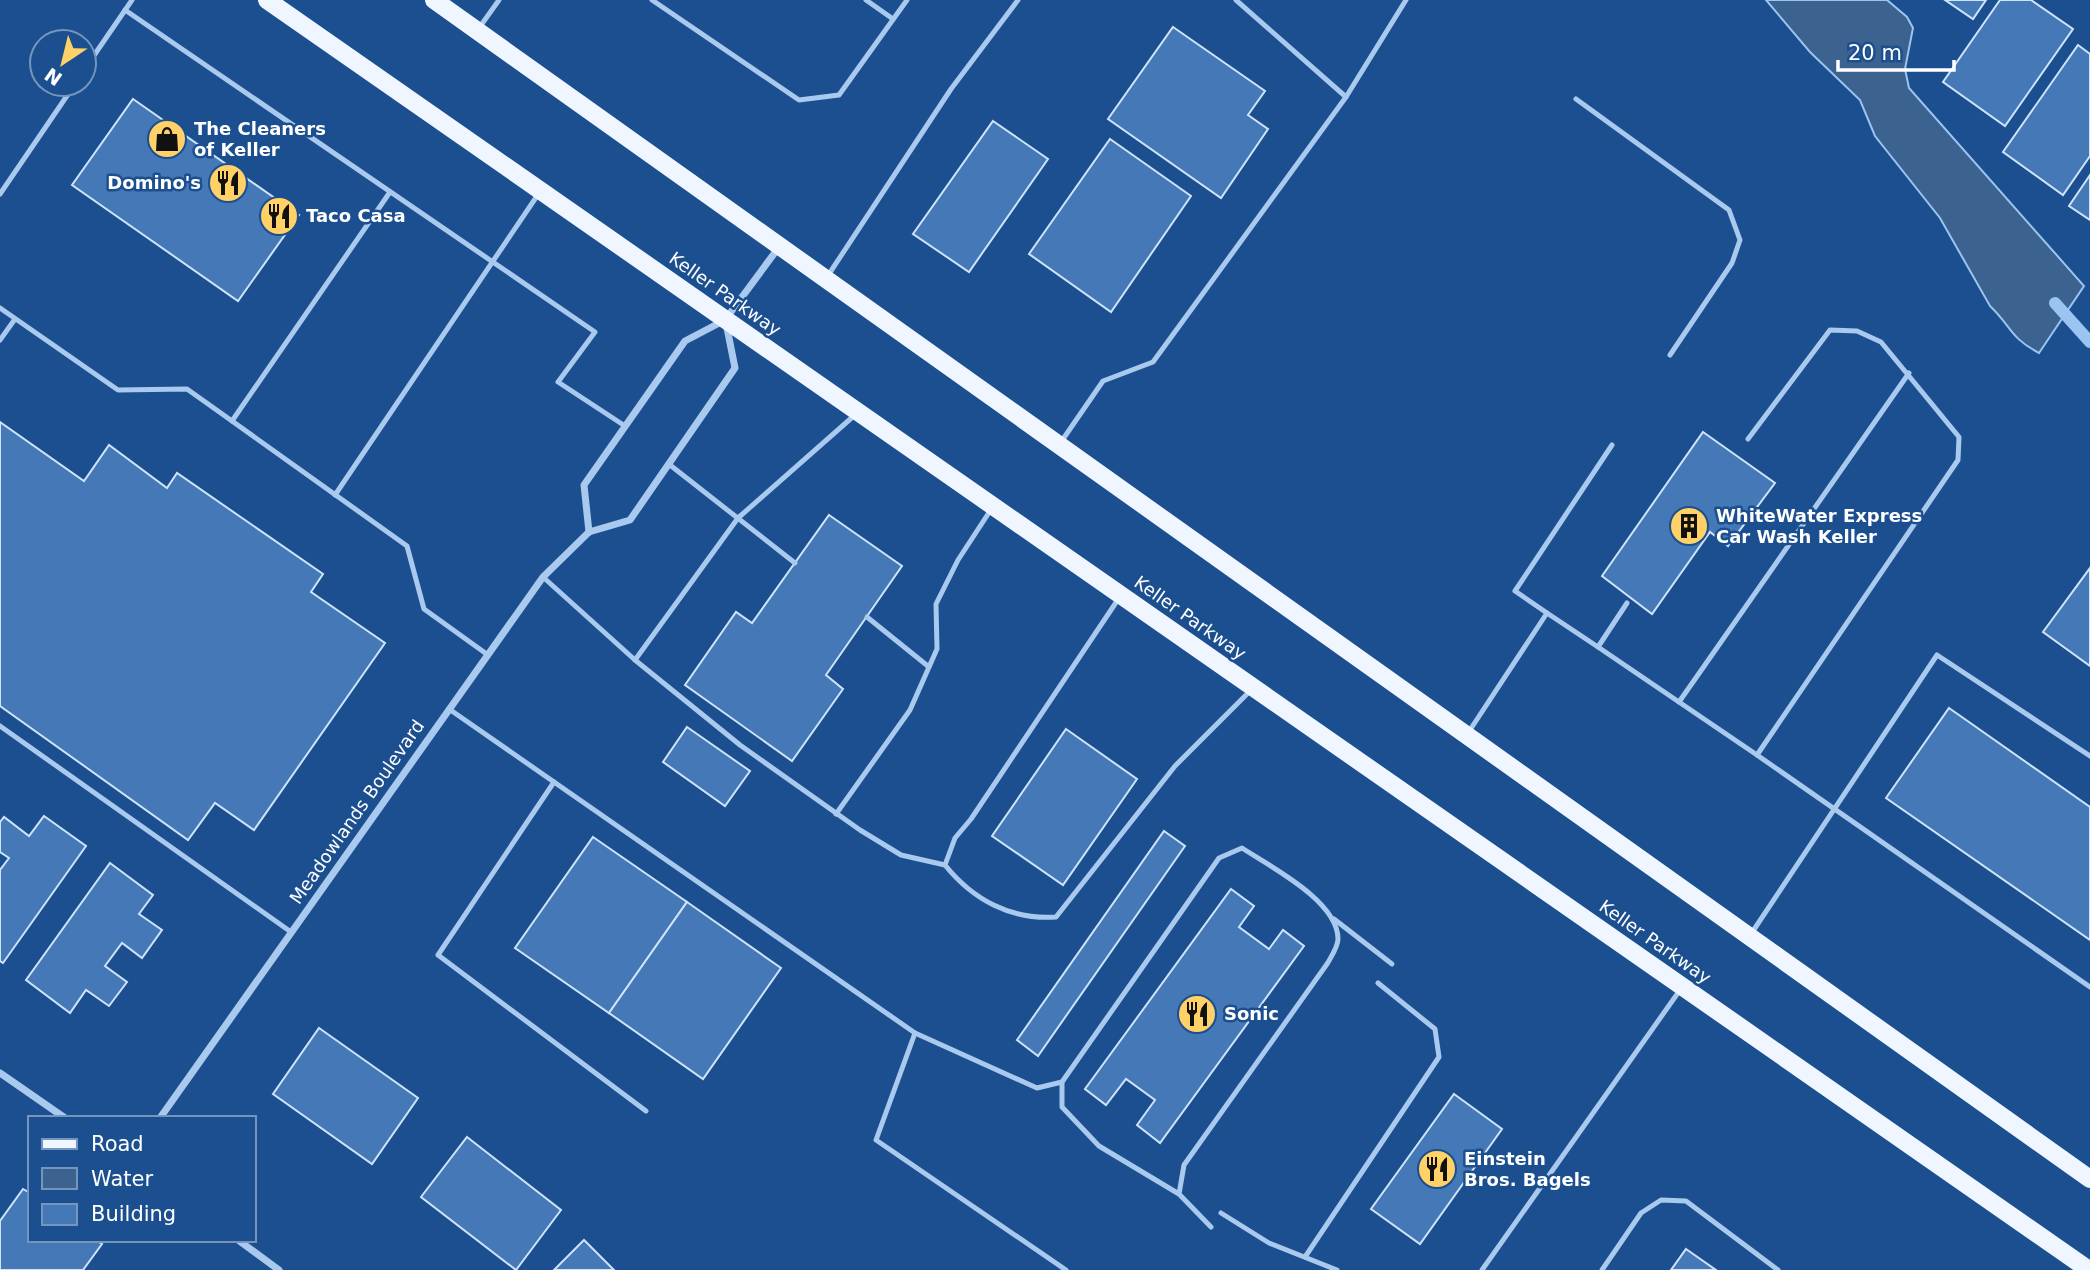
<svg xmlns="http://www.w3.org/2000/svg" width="2090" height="1270" viewBox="0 0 2090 1270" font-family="'DejaVu Sans',sans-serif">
	<rect width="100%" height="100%" fill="#1b4f8f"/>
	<path fill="#3c6290" stroke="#9cc4f0" stroke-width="2" d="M1766,0H1887L1907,17L1913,28L1905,69L1909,88L2084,286L2039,353C2009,337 2012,327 1990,306L1940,218L1875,136L1860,100L1810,52Z"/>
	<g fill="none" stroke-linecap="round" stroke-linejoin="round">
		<path stroke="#9cc4f0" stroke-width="12" d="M2055,303L2090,342"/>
	</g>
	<g fill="#4478b7" stroke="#cfe3fa" stroke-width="2">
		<path d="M1945,0H1986L1973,19Z"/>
		<path d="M2000,0H2031L2073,29L2005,126L1943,82Z"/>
		<path d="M1173,27L1265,91L1248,115L1268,129L1221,198L1108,119Z"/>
		<path d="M2078,45L2090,54V156L2063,195L2003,152Z"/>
		<path d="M133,99L299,215L238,301L72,185Z"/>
		<path d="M993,121L1048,159L969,272L913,234Z"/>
		<path d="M1110,139L1191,196L1111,312L1029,254Z"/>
		<path d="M2090,175V220L2069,206Z"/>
		<path d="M0,422L84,481L109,445L167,488L177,473L323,574L311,592L385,643L254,830L215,803L188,840L0,706Z"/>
		<path d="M1703,432L1775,483L1728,546L1710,532L1652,614L1602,576Z"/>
		<path d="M829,515L902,566L826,675L843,689L792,761L685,685L736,612L752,623Z"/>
		<path d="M2090,568V666L2043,632Z"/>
		<path d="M1949,708L2090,807V940L1886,798Z"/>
		<path d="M687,727L750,771L725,806L663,762Z"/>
		<path d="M1066,729L1137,779L1063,885L992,836Z"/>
		<path d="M44,816L86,846L3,963L0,961V870L9,858L0,852V822L4,817L29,836Z"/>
		<path d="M1164,831L1185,846L1038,1056L1017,1040Z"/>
		<path d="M593,837L687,902L609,1013L515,948Z"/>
		<path d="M110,863L153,895L139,914L162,930L142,958L122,943L105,966L127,982L109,1006L86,990L70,1013L26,980Z"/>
		<path d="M1231,889L1254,906L1239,927L1269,949L1283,930L1304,946L1160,1143L1137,1125L1155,1100L1126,1079L1106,1105L1085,1089Z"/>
		<path d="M687,902L781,968L703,1079L609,1013Z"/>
		<path d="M319,1028L418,1098L372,1164L273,1094Z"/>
		<path d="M1454,1094L1502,1129L1420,1244L1371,1209Z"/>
		<path d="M467,1137L561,1210L516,1270L421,1197Z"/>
		<path d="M23,1189L30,1193V1240H97L102,1244L83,1270H0V1221Z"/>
		<path d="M584,1240L614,1270H554Z"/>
		<path d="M1686,1249L1716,1270H1671Z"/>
	</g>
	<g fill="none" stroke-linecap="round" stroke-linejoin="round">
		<g stroke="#a9c9ee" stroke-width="5">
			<path d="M652,0L799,100L839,95L907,0"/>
			<path d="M866,0L893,19"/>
			<path d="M125,10L595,332L558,382L625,426"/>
			<path d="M479,28L499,0"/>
			<path d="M84,70L132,0"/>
			<path d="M1346,97L1406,0"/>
			<path d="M1576,99L1729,210L1740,240L1732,263L1670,355"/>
			<path d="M0,194L75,84"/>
			<path d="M827,277L951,89L1018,0"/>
			<path d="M0,308L118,390L187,389L232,421L407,546L424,609L488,655"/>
			<path d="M0,340L15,319"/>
			<path d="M232,421L390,192"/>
			<path d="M1748,439L1830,330L1857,331L1881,342L1959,437L1958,460L1757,755L2090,987"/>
			<path d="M1061,442L1103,381L1153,362L1346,97L1236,0"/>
			<path d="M670,465L795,563"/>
			<path d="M335,495L539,193"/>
			<path d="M543,577L635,660L740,745L860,830L901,855L945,865"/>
			<path d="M1119,598L971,819L955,838L945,865C973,900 1011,920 1056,917L1175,766L1252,689"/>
			<path d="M1547,613L1598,647L1627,603"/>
			<path d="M867,617L929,667"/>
			<path d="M1598,647L1757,755"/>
			<path d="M635,660L738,518L856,414"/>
			<path d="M1679,702L1909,373"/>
			<path d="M449,709L915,1033L876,1140L1066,1270"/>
			<path d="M0,726L291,932"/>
			<path d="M1468,733L1547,613L1515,591L1612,445"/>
			<path d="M554,782L438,955L646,1111"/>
			<path d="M836,814L910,710L937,649L936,604L958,560L992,508"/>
			<path d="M1334,919L1392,964"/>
			<path d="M1751,934L1937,655L2090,756"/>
			<path d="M915,1033L1037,1088L1062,1082"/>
			<path d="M1179,1194L1184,1165L1327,964C1331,957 1338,947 1338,939C1338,901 1271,867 1242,848L1219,858L1062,1082V1107L1099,1146L1179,1194L1211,1227"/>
			<path d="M1221,1213L1269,1243L1337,1270"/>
			<path d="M1305,1257L1439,1057L1435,1029L1378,983"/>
			<path d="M1482,1270L1680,990"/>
			<path d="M1602,1270L1641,1213L1661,1200L1686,1201L1778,1270"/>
		</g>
		<g stroke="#a9c9ee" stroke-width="7">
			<path d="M589,532L584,485L685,341L725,320L779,247"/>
			<path d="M0,1073L65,1118"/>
			<path d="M160,1118L543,577L589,532L630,520L735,368L726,323"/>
			<path d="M238,1240L279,1270"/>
		</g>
		<g stroke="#f0f6ff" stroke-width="18">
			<path d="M267,0L2089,1270"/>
			<path d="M434,0L2090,1179"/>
		</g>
	</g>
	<defs>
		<symbol id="shop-disc" viewBox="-11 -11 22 22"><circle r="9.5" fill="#ffd166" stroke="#1b4f8f"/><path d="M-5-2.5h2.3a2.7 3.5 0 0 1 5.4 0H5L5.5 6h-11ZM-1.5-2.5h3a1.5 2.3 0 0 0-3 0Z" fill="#111"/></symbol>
		<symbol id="restaurant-disc" viewBox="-11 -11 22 22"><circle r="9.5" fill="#ffd166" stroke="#1b4f8f"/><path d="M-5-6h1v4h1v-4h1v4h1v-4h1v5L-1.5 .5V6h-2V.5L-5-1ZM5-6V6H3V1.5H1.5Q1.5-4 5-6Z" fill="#111"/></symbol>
		<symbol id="building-disc" viewBox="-11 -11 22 22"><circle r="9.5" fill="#ffd166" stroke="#1b4f8f"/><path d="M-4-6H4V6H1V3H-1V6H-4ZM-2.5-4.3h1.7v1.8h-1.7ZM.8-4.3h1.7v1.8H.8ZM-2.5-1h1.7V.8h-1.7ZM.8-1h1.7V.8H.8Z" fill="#111"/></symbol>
	</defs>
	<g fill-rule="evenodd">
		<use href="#shop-disc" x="145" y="117" width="44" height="44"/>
		<use href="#restaurant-disc" x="206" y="161" width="44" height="44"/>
		<use href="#restaurant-disc" x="257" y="194" width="44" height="44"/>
		<use href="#building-disc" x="1667" y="504" width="44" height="44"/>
		<use href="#restaurant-disc" x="1175" y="992" width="44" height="44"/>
		<use href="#restaurant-disc" x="1415" y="1147" width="44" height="44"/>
	</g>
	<g text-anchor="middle" stroke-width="5" stroke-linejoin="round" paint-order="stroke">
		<g font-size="18" font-weight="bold" fill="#fff" stroke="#1b4f8f" text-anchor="start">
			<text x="194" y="135">The Cleaners<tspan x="194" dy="21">of Keller</tspan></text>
			<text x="201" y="189" text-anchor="end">Domino's</text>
			<text x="306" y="222">Taco Casa</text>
			<text x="1716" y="522">WhiteWater Express<tspan x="1716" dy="21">Car Wash Keller</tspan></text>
			<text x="1224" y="1020">Sonic</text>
			<text x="1464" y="1165">Einstein<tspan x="1464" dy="21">Bros. Bagels</tspan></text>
		</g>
		<g font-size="18" fill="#fff" stroke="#1b4f8f">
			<text transform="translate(725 294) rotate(35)" y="6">Keller Parkway</text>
			<text transform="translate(1190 618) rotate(35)" y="6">Keller Parkway</text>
			<text transform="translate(357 812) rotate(-55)" y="6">Meadowlands Boulevard</text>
			<text transform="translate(1655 942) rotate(35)" y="6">Keller Parkway</text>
		</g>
	</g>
	<rect x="28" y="1116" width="228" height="126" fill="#1b4f8f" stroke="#7695bc" stroke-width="2"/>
	<rect x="42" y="1139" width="35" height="10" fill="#f0f6ff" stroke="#7695bc" stroke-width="2"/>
	<text x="91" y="1151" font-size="21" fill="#ffffff">Road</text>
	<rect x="42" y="1168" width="35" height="21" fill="#3c6290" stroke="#7695bc" stroke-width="2"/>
	<text x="91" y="1186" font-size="21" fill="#ffffff">Water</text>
	<rect x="42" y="1204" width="35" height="21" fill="#4478b7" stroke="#7695bc" stroke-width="2"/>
	<text x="91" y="1221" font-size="21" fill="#ffffff">Building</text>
	<g transform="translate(63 63) rotate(215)"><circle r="33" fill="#1b4f8f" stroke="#7695bc" stroke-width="2"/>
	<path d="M0-5L12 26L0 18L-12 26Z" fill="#ffd166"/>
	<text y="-10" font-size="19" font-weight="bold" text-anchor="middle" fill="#ffffff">N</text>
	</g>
	<path d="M1838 60v10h116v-10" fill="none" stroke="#ffffff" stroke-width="3.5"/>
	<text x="1848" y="60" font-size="21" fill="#ffffff" stroke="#1b4f8f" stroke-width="5" paint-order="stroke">20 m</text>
</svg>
